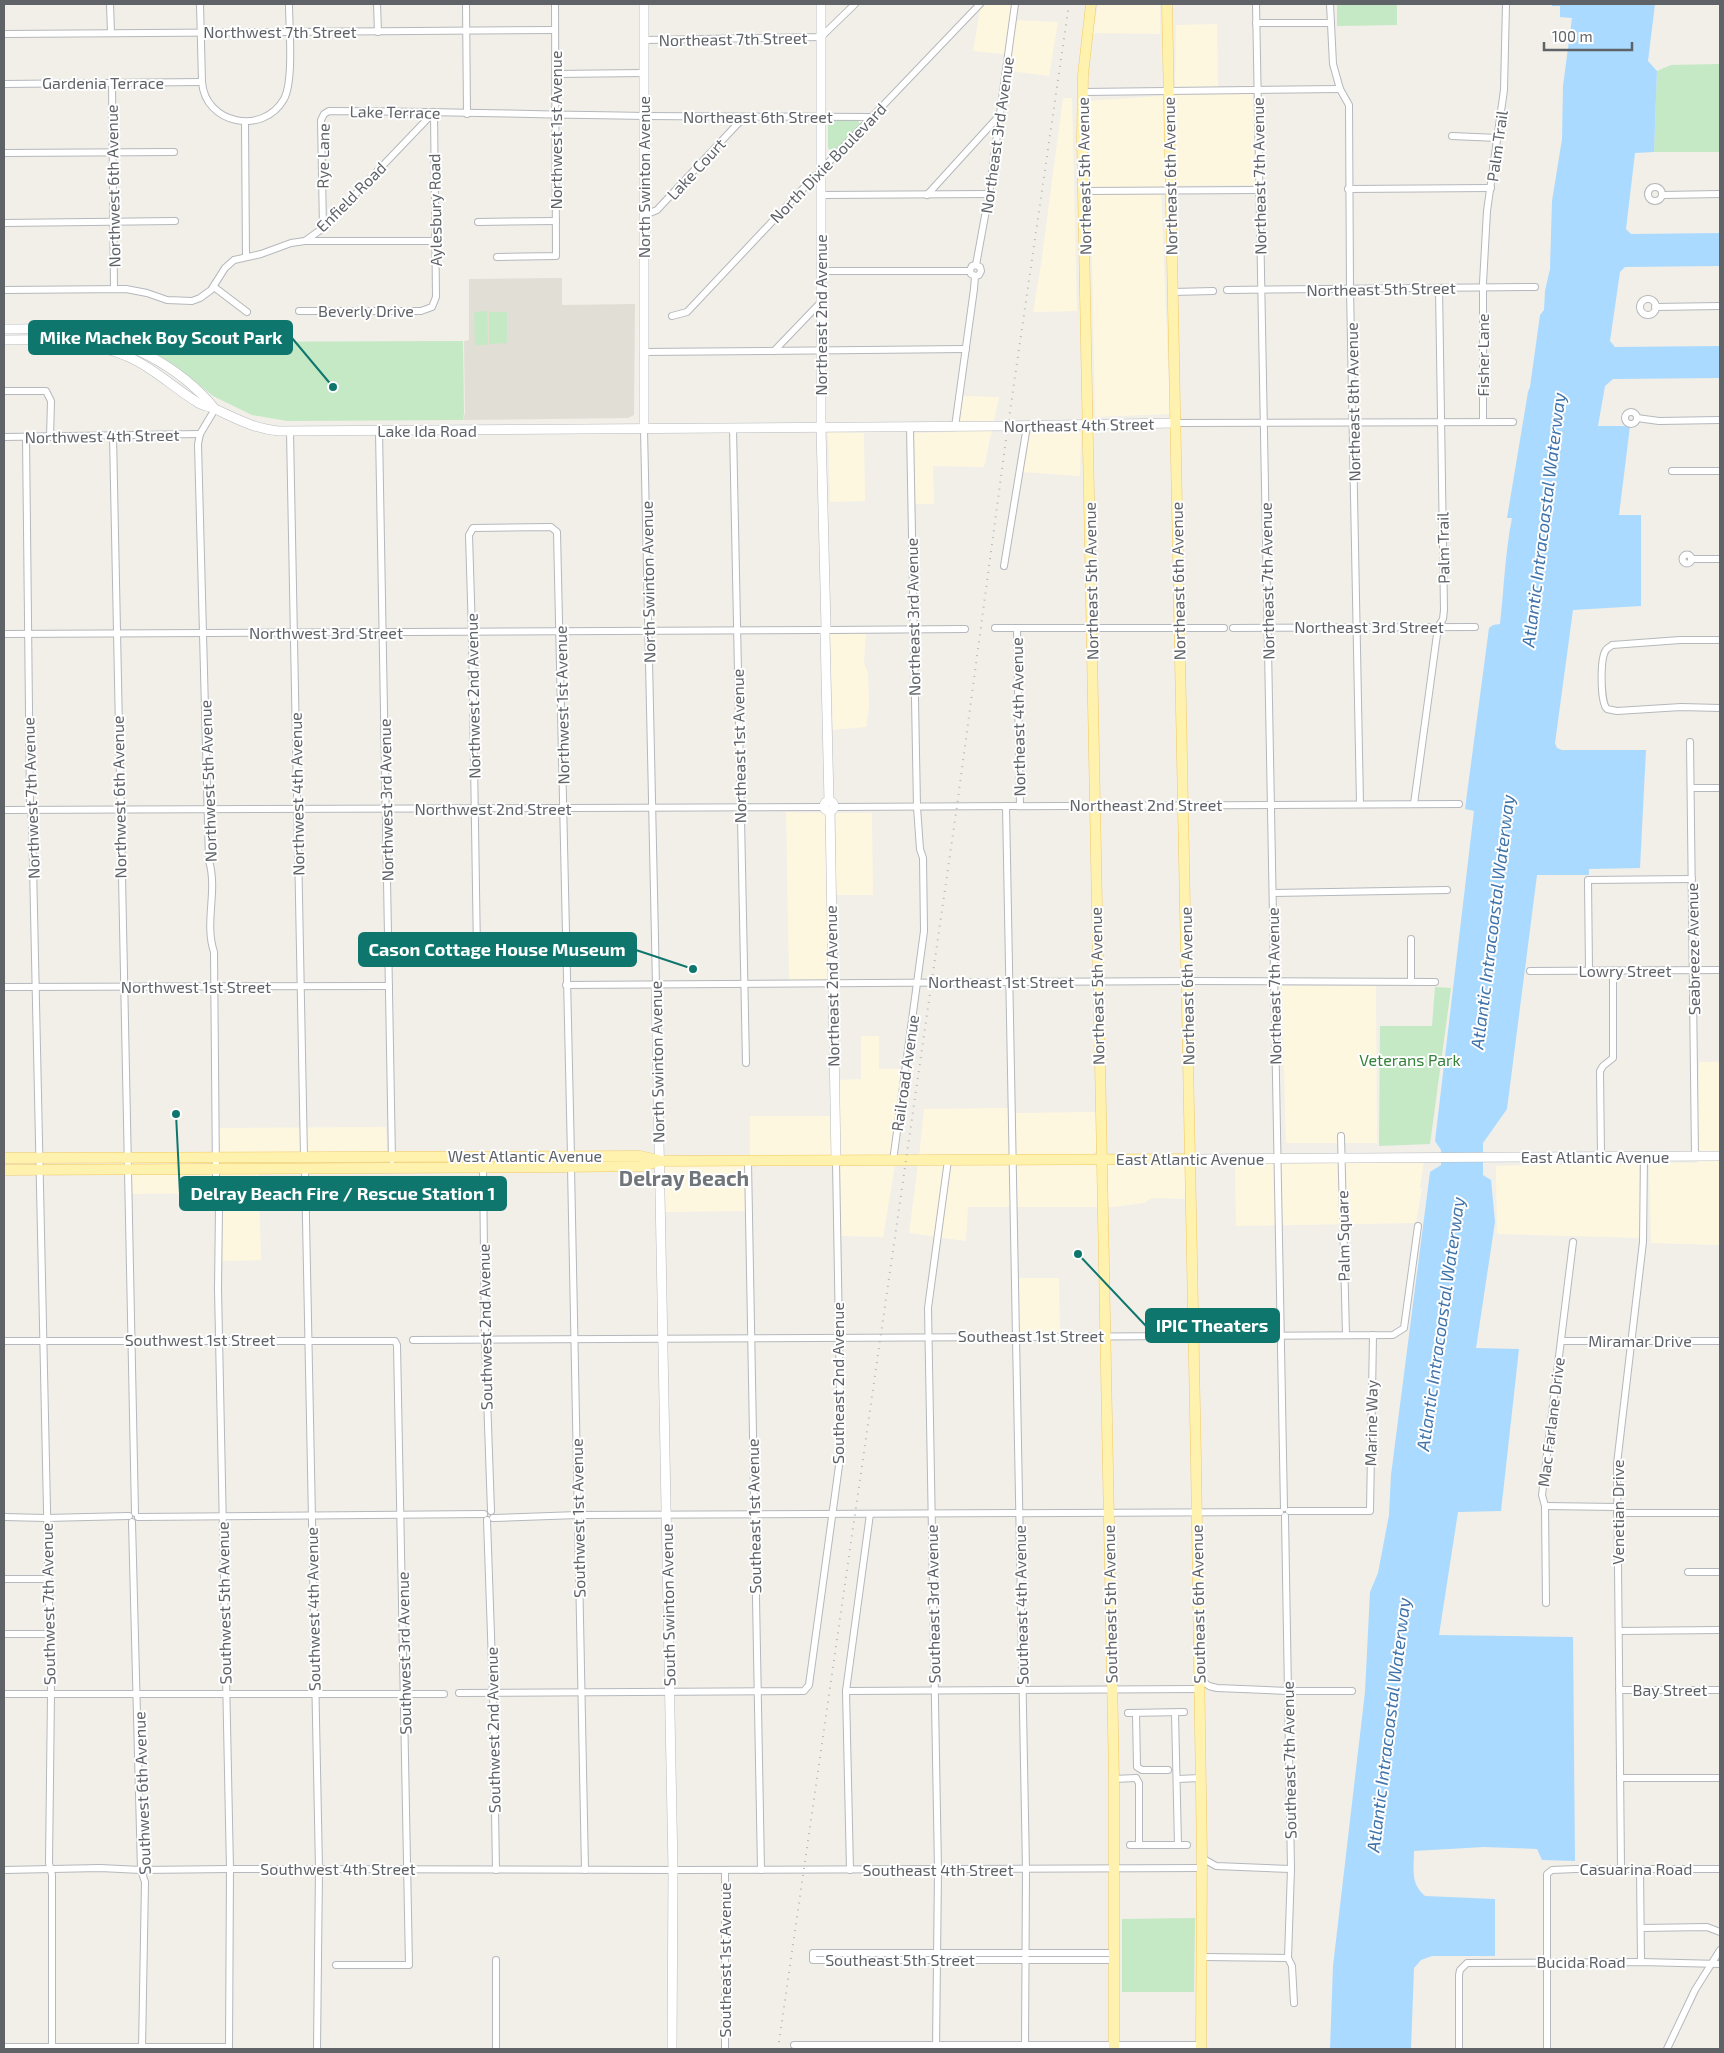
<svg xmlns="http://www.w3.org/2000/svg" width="1724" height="2053" viewBox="0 0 1724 2053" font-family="'Exo 2',sans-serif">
	<rect width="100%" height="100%" fill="#f1efe8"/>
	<g fill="#fef7e0">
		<path d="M971,4H1012L1010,20L1058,22L1049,76L1011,71L1013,55L973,51L980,11Z"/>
		<path d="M1098,4H1160V34L1093,33Z"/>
		<path d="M1217,24L1218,88L1252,85L1256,185L1161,186L1170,414L1095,417L1091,205L1087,101L1175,95L1176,25Z"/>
		<path d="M1063,98H1072L1077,311L1033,312L1041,265Z"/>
		<path d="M962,396L999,397L984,467L933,466L934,504H914L913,433L955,432Z"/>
		<path d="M828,432L864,433L865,501L830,502Z"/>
		<path d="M1081,432L1080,476L1021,472L1027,433Z"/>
		<path d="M830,632H866L864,663L868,673L869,706L866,727L833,730Z"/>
		<path d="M786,812L825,813L830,980L789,981Z"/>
		<path d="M836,813H872L873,895H836Z"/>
		<path d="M1282,986H1376L1377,1143H1286Z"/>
		<path d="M861,1036H879V1069H911L883,1237L841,1236L839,1157H750V1116H838V1080L861,1079Z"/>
		<path d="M1699,1062H1720V1245L1651,1243L1649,1162L1697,1163Z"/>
		<path d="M1008,1108L1009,1113L1096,1112L1097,1148L1095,1152L1091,1155L919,1157L924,1109Z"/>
		<path d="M386,1127L387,1151L258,1153L261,1260L222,1261V1193L131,1194L132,1175L220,1173L219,1128Z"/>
		<path d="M1424,1161L1420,1188H1422L1416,1223L1236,1226L1235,1163Z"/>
		<path d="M1639,1163L1641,1238L1497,1234L1496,1166Z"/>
		<path d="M918,1164H1185V1199L1152,1198L1144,1203L1114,1207H968L966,1241L909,1233Z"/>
		<path d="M664,1165H745L746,1211L664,1212Z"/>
		<path d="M1018,1278H1059L1060,1334H1019Z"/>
	</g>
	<path fill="#e1ded6" d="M562,278V305L635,304L634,415L628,418L463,420L465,413L464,341L469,340V279Z"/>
	<g fill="#c5e8c5">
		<path d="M1337,4H1397V25L1337,26Z"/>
		<path d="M1720,64V152H1654L1657,71L1671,65Z"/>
		<path d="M832,119H856L858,120L860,125L836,150L832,151L828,148V123Z"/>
		<path d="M487,311L488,345H475L474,312Z"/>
		<path d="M489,312H507V343L489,344Z"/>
		<path d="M463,341L464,413L463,420L287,421L252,415L213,396L178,368L145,346V342Z"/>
		<path d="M1435,987L1451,988L1430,1144L1379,1146L1380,1026H1432Z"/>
		<path d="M1195,1918L1194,1992H1122V1919Z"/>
	</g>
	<path fill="#aadaff" d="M1552,4H1655L1648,61L1657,71L1654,152L1635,153L1626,229L1631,234L1720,233V266L1625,267L1620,272L1610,341L1615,347L1720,346V378L1613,379L1605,386L1598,426H1630L1619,515H1641V606L1573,610L1555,743L1557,748L1562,750H1646L1640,868L1589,869V875H1537L1507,1109L1483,1143V1175L1491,1180L1495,1222L1476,1348L1519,1349L1501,1511L1458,1512L1439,1635L1573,1637L1575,1861L1542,1860L1537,1849L1484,1847L1414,1851C1414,1869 1410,1883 1425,1896L1495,1899V1956H1432L1421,1960L1414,1968L1411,2049H1330L1333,1966L1365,1692L1370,1592L1378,1573L1389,1515L1391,1475L1430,1172L1441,1165V1150L1435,1141L1474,811L1465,809L1489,628L1493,625L1500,624C1504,589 1505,553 1512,518H1507L1528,392L1530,387L1540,315L1544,310L1545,291L1550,269L1552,201L1562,139L1563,86L1572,18L1560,17V6H1552Z"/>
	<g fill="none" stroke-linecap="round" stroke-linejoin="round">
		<defs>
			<g id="street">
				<path d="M110,4L111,33"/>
				<path d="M200,4L202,82C205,124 263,136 284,99C294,80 289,27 289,4"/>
				<path d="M377,4L378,32"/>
				<path d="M466,4L467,114"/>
				<path d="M1256,4L1284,1508"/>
				<path d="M1330,4L1333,64L1340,89L1349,105L1350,289L1360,804"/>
				<path d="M1256,23H1331"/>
				<path d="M4,34L555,30"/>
				<path d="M644,40L821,37L855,4"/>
				<path d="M556,74L644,73"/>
				<path d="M112,83L114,289"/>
				<path d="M4,84L202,82"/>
				<path d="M1083,92L1340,89"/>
				<path d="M245,122L246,256"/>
				<path d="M1452,136L1498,138"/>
				<path d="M4,153L174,152"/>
				<circle cx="1655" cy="194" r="7"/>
				<path d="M1348,189L1491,188"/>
				<path d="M1083,191L1259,190"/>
				<path d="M821,195L989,194"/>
				<path d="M927,195L999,116"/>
				<path d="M1663,195L1720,194"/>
				<path d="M645,215L657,210L744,117"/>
				<path d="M478,222L556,221"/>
				<path d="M4,223L175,221"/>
				<path d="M323,228L321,120L324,114L329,111C434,111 539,115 644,116C720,117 797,116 872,117"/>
				<path d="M305,241H436"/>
				<path d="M497,257L556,256L555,4"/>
				<path d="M976,265L989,194L1015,4"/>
				<path d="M821,273L828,271H970"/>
				<path d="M214,287L247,312"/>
				<path d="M4,290L126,289L147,293L167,300L192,301L200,298L211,290L225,268L234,260L261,254L291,243L305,241L323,228L434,112"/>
				<path d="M1227,290L1535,287"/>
				<path d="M1173,292L1213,291"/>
				<circle cx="1648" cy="307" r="8"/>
				<path d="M1655,307L1720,306"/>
				<path d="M299,311H421L432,307L436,297L434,112"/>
				<path d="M672,316L687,312L815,176L821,173L827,164L980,4"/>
				<path d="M774,351L821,302"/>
				<path d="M643,352L966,349"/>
				<path d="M4,391H46L51,401L50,437"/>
				<path d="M215,409L200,434L198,444L209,861C218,891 204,922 214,952L216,1176L219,1206L218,1289L230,1869L229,2049"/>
				<circle cx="1631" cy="418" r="6"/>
				<path d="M1637,418L1659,421L1720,420"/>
				<path d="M1483,422V283L1487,211L1504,90L1506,4"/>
				<path d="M1175,423L1513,422"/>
				<path d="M955,427L974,289L975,276L971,274L970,270L972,266L976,265L980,267L981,271L979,275L975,276"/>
				<path d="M733,428L746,1063"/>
				<path d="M644,429L656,985"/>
				<path d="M379,431L392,1160"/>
				<path d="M290,432L304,1157"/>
				<path d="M113,435L135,1513"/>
				<path d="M4,437L200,434"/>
				<path d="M26,437L30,802L32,819L51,1693L49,1863L52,1875V2049"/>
				<path d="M1672,471H1720"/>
				<circle cx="1687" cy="559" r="4.5"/>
				<path d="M1691,559H1720"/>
				<path d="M1004,566L1027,426"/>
				<path d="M995,628H1224"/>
				<path d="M1017,628L1020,806"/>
				<path d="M1233,628L1475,627"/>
				<path d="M829,630L965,629"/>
				<path d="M4,634L822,630"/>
				<path d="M1720,640H1680L1612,645C1610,647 1607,648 1606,650C1600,658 1600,702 1607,709L1617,711L1681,707L1720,708"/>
				<path d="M1690,742L1695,1156"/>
				<path d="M1691,788H1720"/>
				<path d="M1414,804L1438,627L1443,619L1444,610L1439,288"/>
				<path d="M1006,806L1026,1869L1025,2049"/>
				<path d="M834,807L1459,804"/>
				<path d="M4,810L824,807"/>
				<path d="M1273,893L1447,890"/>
				<path d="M477,952L472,633L469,535L473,528L551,527L557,532L571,1156"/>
				<path d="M1530,971L1720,970"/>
				<path d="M1589,971L1588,880L1692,879"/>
				<path d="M1411,981V939"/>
				<path d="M566,985L1187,981L1435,982"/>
				<path d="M4,987L389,986"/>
				<path d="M1341,1136L1346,1335"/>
				<path d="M1601,1157L1600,1071L1603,1066L1613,1058V971"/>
				<path d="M893,1161L924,931L923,858L920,849L917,807L910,427"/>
				<path d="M748,1162L761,1870"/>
				<path d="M483,1165L485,1339L491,1511"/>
				<path d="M571,1167L585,1870"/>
				<path d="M305,1169L319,1869L317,2049"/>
				<path d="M413,1340L1393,1335L1404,1328L1418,1226"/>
				<path d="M4,1341H395L397,1345L409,1965H336"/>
				<path d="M1561,1341H1720"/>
				<path d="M1545,1506L1617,1507"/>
				<path d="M1289,1511H1370L1373,1335"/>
				<path d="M1617,1513H1720"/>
				<path d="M1285,1516L1291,1869L1288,1958L1292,1966L1294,2003"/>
				<path d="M4,1517L46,1518L129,1516"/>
				<path d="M138,1517L484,1514"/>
				<path d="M493,1518L578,1515L1280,1512"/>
				<path d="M487,1520L493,1692L496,1870"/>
				<path d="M132,1522L141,1870L145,1882L142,2049"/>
				<path d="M1688,1572H1720"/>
				<path d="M4,1579H47"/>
				<path d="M1546,1603L1545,1506L1542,1495L1573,1242"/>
				<path d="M1619,1631L1720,1630"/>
				<path d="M4,1634H48"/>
				<path d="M1199,1678L1209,1686L1217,1688L1288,1691H1352"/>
				<path d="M1619,1690H1720"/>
				<path d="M846,1691L1199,1689"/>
				<path d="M459,1693L804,1691L809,1685L841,1451L836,1161"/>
				<path d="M4,1694H444"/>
				<path d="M1128,1713L1184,1712"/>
				<path d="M1136,1713L1137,1767L1142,1770H1168"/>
				<path d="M1175,1713L1178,1845"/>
				<path d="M1136,1778L1139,1783V1845"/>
				<path d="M1620,1778H1720"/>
				<path d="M1114,1779L1136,1778"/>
				<path d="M1177,1779L1201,1778"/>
				<path d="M1130,1845H1187"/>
				<path d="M1202,1858L1216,1866L1291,1869"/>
				<path d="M1621,1869L1617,1464L1643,1242L1644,1156"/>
				<path d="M1640,1869L1641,1962"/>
				<path d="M4,1870L100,1868L141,1870L230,1869L681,1870L1202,1868"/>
				<path d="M725,1870V2049"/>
				<path d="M850,1870L846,1691L870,1514"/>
				<path d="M1641,1928L1707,1927L1720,1932"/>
				<path d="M1202,1957L1288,1958"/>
				<path d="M1115,1960H813V1953H1115"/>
				<path d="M794,2045H1201"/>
				<path d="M4,2047H229"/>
				<path d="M496,2049V1960"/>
				<path d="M936,2049L938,1870L928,1308L948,1160"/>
				<path d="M1459,2049V1975L1460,1970L1467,1963L1641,1962L1720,1964"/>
				<path d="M1547,2049V1874L1552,1870L1576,1869H1720"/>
				<path d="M1667,2049L1695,1990L1720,1950"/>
			</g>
			<g id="secondary">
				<path d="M821,4V428L826,627"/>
				<path d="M4,329C24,329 45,328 65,330C122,336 179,365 215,409"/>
				<path d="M4,340C47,339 90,339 131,358C156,370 174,388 197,402C202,406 209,406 215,409C237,419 255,429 279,431L1008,426L1175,423"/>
				<path d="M644,429V4"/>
				<path d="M825,633L829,801"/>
				<circle cx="829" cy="806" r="5"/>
				<path d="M830,811L836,1161"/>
				<path d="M656,985L673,1870L672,2049"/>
				<path d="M1190,1159L1720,1156"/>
			</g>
			<g id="primary">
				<path d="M1091,4L1083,75L1082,138L1114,1779V2049"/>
				<path d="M1167,4L1196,1461L1202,1858L1201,2049"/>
				<path d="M4,1158L640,1156L658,1160"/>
				<path d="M4,1170L563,1167L643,1166L659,1161L1190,1159"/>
			</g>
		</defs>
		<use href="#street" stroke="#b5b8bc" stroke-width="8"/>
		<use href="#secondary" stroke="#b6babf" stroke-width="10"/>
		<use href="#primary" stroke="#f2c960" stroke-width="11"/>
		<use href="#street" stroke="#fff" stroke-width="6"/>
		<use href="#secondary" stroke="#fff" stroke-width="9"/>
		<use href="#primary" stroke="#fff2af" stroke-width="10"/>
		<path stroke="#b6b7b8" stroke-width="2" stroke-dasharray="1 6" stroke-linecap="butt" d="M778,2049L957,806L1007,432L1069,4"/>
	</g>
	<g text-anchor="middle" stroke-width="4" stroke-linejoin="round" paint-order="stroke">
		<g font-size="16" fill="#5f6368" stroke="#fff">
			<text x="280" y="38">Northwest 7th Street</text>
			<text transform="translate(733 39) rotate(-1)" y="6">Northeast 7th Street</text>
			<text x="103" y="89">Gardenia Terrace</text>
			<text transform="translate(395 112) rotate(1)" y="6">Lake Terrace</text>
			<text x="758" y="123">Northeast 6th Street</text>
			<text transform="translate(556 130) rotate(-90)" y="6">Northwest 1st Avenue</text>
			<text transform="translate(997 135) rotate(-82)" y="6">Northeast 3rd Avenue</text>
			<text transform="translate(1497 146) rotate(-82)" y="6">Palm Trail</text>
			<text transform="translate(323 156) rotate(-89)" y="6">Rye Lane</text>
			<text transform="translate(828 163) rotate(-46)" y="6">North Dixie Boulevard</text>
			<text transform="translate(696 169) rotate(-47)" y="6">Lake Court</text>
			<text transform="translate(1084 176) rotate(-91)" y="6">Northeast 5th Avenue</text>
			<text transform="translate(1170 176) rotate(-91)" y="6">Northeast 6th Avenue</text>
			<text transform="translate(1259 176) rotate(-91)" y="6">Northeast 7th Avenue</text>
			<text transform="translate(644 177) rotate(-90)" y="6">North Swinton Avenue</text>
			<text transform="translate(113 186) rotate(-91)" y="6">Northwest 6th Avenue</text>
			<text transform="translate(351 197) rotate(-45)" y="6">Enfield Road</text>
			<text transform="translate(435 210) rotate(-91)" y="6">Aylesbury Road</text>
			<text transform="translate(1381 289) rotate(-1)" y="6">Northeast 5th Street</text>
			<text x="366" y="317">Beverly Drive</text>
			<text transform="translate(821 315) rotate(-90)" y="6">Northeast 2nd Avenue</text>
			<text transform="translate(1483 355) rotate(-90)" y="6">Fisher Lane</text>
			<text transform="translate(1353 402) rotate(-91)" y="6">Northeast 8th Avenue</text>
			<text transform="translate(1079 425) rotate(-1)" y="6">Northeast 4th Street</text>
			<text x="427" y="437">Lake Ida Road</text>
			<text transform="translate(102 436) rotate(-1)" y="6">Northwest 4th Street</text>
			<text transform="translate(1443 548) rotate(-91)" y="6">Palm Trail</text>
			<text transform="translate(1091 581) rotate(-91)" y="6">Northeast 5th Avenue</text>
			<text transform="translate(1178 581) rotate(-91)" y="6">Northeast 6th Avenue</text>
			<text transform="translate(1267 581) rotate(-91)" y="6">Northeast 7th Avenue</text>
			<text transform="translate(648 582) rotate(-91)" y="6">North Swinton Avenue</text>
			<text transform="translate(913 617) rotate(-91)" y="6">Northeast 3rd Avenue</text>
			<text x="1369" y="633">Northeast 3rd Street</text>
			<text x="326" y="639">Northwest 3rd Street</text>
			<text transform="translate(473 696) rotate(-91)" y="6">Northwest 2nd Avenue</text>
			<text transform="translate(562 705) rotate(-91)" y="6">Northwest 1st Avenue</text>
			<text transform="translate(1018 717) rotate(-91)" y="6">Northeast 4th Avenue</text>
			<text transform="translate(739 746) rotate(-91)" y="6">Northeast 1st Avenue</text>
			<text transform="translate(208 781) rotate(-92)" y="6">Northwest 5th Avenue</text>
			<text transform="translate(297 794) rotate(-91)" y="6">Northwest 4th Avenue</text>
			<text transform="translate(119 797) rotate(-91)" y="6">Northwest 6th Avenue</text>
			<text transform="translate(31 798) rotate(-92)" y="6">Northwest 7th Avenue</text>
			<text transform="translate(386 800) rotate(-91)" y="6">Northwest 3rd Avenue</text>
			<text x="1146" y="811">Northeast 2nd Street</text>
			<text x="493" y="815">Northwest 2nd Street</text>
			<text transform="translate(1693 949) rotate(-91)" y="6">Seabreeze Avenue</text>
			<text x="1625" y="977">Lowry Street</text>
			<text x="1001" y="988">Northeast 1st Street</text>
			<text transform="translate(832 986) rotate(-91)" y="6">Northeast 2nd Avenue</text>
			<text transform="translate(1097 986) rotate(-91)" y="6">Northeast 5th Avenue</text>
			<text transform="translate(1187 986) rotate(-91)" y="6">Northeast 6th Avenue</text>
			<text transform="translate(1274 986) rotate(-91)" y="6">Northeast 7th Avenue</text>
			<text x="196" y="993">Northwest 1st Street</text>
			<text transform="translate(657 1062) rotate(-91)" y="6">North Swinton Avenue</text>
			<text transform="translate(905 1073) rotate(-82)" y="6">Railroad Avenue</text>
			<text x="525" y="1162">West Atlantic Avenue</text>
			<text x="1595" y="1163">East Atlantic Avenue</text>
			<text x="1190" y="1165">East Atlantic Avenue</text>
			<text transform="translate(1343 1236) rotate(-91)" y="6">Palm Square</text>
			<text transform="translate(485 1327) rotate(-91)" y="6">Southwest 2nd Avenue</text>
			<text x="1031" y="1342">Southeast 1st Street</text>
			<text x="200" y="1346">Southwest 1st Street</text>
			<text x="1640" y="1347">Miramar Drive</text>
			<text transform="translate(838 1383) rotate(-90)" y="6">Southeast 2nd Avenue</text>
			<text transform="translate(1551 1422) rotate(-83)" y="6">Mac Farlane Drive</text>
			<text transform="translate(1371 1423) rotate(-89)" y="6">Marine Way</text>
			<text transform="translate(1618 1512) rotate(-90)" y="6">Venetian Drive</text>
			<text transform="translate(754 1516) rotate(-91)" y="6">Southeast 1st Avenue</text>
			<text transform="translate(578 1518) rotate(-91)" y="6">Southwest 1st Avenue</text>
			<text transform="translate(224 1603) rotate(-91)" y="6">Southwest 5th Avenue</text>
			<text transform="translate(48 1604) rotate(-91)" y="6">Southwest 7th Avenue</text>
			<text transform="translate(933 1604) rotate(-91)" y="6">Southeast 3rd Avenue</text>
			<text transform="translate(1110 1604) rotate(-91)" y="6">Southeast 5th Avenue</text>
			<text transform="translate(1198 1604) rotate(-91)" y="6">Southeast 6th Avenue</text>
			<text transform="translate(668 1605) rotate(-91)" y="6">South Swinton Avenue</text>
			<text transform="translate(1021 1605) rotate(-91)" y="6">Southeast 4th Avenue</text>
			<text transform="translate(313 1609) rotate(-91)" y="6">Southwest 4th Avenue</text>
			<text transform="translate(404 1653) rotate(-91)" y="6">Southwest 3rd Avenue</text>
			<text x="1670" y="1696">Bay Street</text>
			<text transform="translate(493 1730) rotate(-91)" y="6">Southwest 2nd Avenue</text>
			<text transform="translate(1289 1760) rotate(-91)" y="6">Southeast 7th Avenue</text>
			<text transform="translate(142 1793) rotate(-92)" y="6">Southwest 6th Avenue</text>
			<text x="338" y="1875">Southwest 4th Street</text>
			<text x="1636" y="1875">Casuarina Road</text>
			<text x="938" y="1876">Southeast 4th Street</text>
			<text transform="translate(725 1960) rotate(-90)" y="6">Southeast 1st Avenue</text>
			<text x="900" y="1966">Southeast 5th Street</text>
			<text x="1581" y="1968">Bucida Road</text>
		</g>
		<g font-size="16" fill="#348238" stroke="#fff">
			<text x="1410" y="1066">Veterans Park</text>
		</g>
		<g font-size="18" font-style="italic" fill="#4174aa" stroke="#fff">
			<text transform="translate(1544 520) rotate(-83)" y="6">Atlantic Intracoastal Waterway</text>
			<text transform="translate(1493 922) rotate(-83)" y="6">Atlantic Intracoastal Waterway</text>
			<text transform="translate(1441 1324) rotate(-82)" y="6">Atlantic Intracoastal Waterway</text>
			<text transform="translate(1389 1725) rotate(-83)" y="6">Atlantic Intracoastal Waterway</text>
		</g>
		<g font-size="21" font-weight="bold" fill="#70757a" stroke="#fff">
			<text x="684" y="1186">Delray Beach</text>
		</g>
	</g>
	<path fill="none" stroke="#0f766e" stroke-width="2" d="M333 387L292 338M693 969L636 950M176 1114L180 1194M1078 1254L1146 1326"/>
	<g fill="#0f766e" stroke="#fff" stroke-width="2">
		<circle cx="333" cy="387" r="5"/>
		<circle cx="693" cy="969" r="5"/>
		<circle cx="176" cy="1114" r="5"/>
		<circle cx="1078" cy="1254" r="5"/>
	</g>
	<g fill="#0f766e" stroke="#0f766e" stroke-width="2">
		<rect x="29" y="321" width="263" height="33" rx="5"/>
		<rect x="359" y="933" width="277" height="33" rx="5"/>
		<rect x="180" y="1177" width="326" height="33" rx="5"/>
		<rect x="1146" y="1309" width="133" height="33" rx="5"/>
	</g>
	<g font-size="18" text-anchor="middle" font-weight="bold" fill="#fff">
		<text x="161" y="344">Mike Machek Boy Scout Park</text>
		<text x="497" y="956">Cason Cottage House Museum</text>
		<text x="343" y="1200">Delray Beach Fire / Rescue Station 1</text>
		<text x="1212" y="1332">IPIC Theaters</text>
	</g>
	<rect width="1724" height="2053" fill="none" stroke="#5f6368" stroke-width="10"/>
	<path d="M1544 42v8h88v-8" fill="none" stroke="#5f6368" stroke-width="2.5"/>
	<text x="1552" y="42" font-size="15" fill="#5f6368" stroke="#ffffff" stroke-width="4" paint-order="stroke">100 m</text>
</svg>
